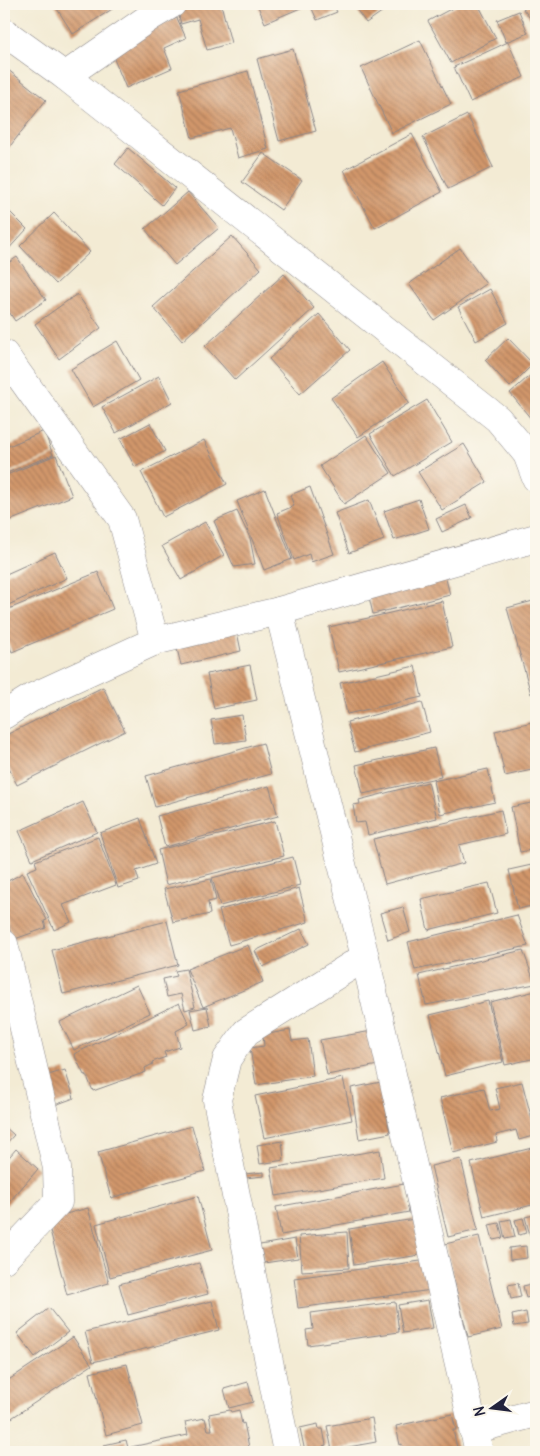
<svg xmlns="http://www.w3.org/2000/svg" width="540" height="1456" viewBox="0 0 540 1456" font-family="Delius,sans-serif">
	<defs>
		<pattern id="building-back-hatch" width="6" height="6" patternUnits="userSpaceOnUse" patternTransform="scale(1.25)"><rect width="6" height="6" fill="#d2976b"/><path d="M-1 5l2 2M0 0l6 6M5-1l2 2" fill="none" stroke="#aa7b59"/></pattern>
	</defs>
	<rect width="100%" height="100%" fill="#fbf7ec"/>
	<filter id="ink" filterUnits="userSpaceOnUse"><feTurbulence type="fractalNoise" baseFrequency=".02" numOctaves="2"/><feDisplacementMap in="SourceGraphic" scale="10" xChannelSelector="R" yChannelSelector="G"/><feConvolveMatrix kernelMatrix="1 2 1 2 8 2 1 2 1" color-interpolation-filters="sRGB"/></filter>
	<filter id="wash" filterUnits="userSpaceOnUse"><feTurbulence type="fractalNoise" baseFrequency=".0096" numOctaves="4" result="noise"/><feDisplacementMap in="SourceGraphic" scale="20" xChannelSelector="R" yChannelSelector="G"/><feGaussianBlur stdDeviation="1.12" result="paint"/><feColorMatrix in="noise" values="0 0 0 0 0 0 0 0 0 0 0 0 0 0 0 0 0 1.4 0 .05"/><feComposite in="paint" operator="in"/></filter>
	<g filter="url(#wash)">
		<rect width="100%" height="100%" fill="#f3ebd4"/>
		<g id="blocks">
			<g fill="url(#building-back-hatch)">
				<path d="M54,4H120L73,34Z"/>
				<path d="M191,4H221L231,43L207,50L198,19L181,24L177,8Z"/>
				<path d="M257,4H333L337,12L317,20L310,4L265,23Z"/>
				<path d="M356,4H393L366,23L354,6Z"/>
				<path d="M460,4H478L496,38L451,63L428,21Z"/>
				<path d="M530,4H536V26L523,9Z"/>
				<path d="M519,11L528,33L506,42L497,20Z"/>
				<path d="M177,18L186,38L164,48L172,68L126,88L109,47Z"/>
				<path d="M420,40L451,104L392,133L361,68Z"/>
				<path d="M508,42L524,77L470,102L454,67Z"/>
				<path d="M293,49L316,131L279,141L257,59Z"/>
				<path d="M7,69L46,100L4,154V73Z"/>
				<path d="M248,71L268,149L238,158L230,128L192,138L179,90Z"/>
				<path d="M467,115L493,167L448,189L423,137Z"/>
				<path d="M412,134L442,192L375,228L344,170Z"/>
				<path d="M128,148L175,188L162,205L115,164Z"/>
				<path d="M263,153L302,180L281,210L242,182Z"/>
				<path d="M188,192L219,228L175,265L145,229Z"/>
				<path d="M4,206L27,229L4,254Z"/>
				<path d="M54,213L90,252L56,284L20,246Z"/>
				<path d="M232,236L261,269L182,341L153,307Z"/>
				<path d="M460,248L486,284L434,320L409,284Z"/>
				<path d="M17,257L46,300L15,321L4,304V266Z"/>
				<path d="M284,274L314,308L235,380L205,346Z"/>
				<path d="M490,289L508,323L476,341L458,307Z"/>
				<path d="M77,294L101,328L59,359L35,324Z"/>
				<path d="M319,314L350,350L300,394L269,359Z"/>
				<path d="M508,338L533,364L510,387L485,360Z"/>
				<path d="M117,341L139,380L93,407L71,369Z"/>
				<path d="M382,362L409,403L358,437L331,398Z"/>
				<path d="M536,372V425L510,393L527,378Z"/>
				<path d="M159,376L172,402L116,433L102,407Z"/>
				<path d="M427,400L452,442L395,476L370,434Z"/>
				<path d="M150,423L165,451L135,467L120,439Z"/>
				<path d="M44,431L53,455L4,474V448Z"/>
				<path d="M366,435L391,473L344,504L320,466Z"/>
				<path d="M204,440L227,484L163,517L141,472Z"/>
				<path d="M464,444L487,482L442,510L418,472Z"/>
				<path d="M56,455L72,496L4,523V476Z"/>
				<path d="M310,487L334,554L311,562L309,554L294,560L277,513L294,506L290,495Z"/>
				<path d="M265,489L292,559L264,570L237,501Z"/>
				<path d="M419,499L429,529L394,540L384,511Z"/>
				<path d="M369,500L384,540L349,553L335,513Z"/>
				<path d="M466,505L472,518L442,532L436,519Z"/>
				<path d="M237,511L250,538L255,564L234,567L214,521Z"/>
				<path d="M205,522L224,555L181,580L162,546Z"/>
				<path d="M55,552L67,578L4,607V575Z"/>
				<path d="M98,572L113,609L12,652L4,633V611Z"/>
				<path d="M445,575L450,595L373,614L368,593Z"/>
				<path d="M442,601L452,647L339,672L329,627Z"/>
				<path d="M533,601L536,612V693L531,694L507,608Z"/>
				<path d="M236,627L241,651L181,665L175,641Z"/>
				<path d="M250,665L257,700L214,709L207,674Z"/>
				<path d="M415,666L422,697L347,714L340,683Z"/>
				<path d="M103,687L125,731L17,785L4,758V736Z"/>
				<path d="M422,702L430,732L355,752L347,722Z"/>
				<path d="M242,715L246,740L215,744L211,720Z"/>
				<path d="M536,721V769L505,776L495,731Z"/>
				<path d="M263,743L271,774L155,807L146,776Z"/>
				<path d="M434,748L441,777L363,794L356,765Z"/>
				<path d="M488,769L495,802L440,814L433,781Z"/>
				<path d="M428,782L437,818L368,835L365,822L356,823L353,805L360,804L359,800Z"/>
				<path d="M269,786L278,816L165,847L157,816Z"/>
				<path d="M83,802L97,832L32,860L19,831Z"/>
				<path d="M536,802V849L520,852L511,807Z"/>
				<path d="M501,810L506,834L459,845L464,863L385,884L373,839Z"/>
				<path d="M140,818L156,864L136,871L139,881L118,888L100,833Z"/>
				<path d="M275,821L284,856L166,885L158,850Z"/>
				<path d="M98,837L116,885L63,905L71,922L54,930L27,871L37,867L35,861Z"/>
				<path d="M293,857L300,885L220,906L212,878Z"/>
				<path d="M536,864V905L518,909L509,870Z"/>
				<path d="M23,873L47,920L44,921L46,928L12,940L4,907V883Z"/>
				<path d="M211,879L216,900L208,902L210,914L173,922L164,889Z"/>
				<path d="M489,883L497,913L428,930L421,899Z"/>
				<path d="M299,888L308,922L229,945L219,910Z"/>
				<path d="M403,907L410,932L388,940L380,913Z"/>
				<path d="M517,915L528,946L415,970L408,942Z"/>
				<path d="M167,921L178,965L63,994L52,950Z"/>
				<path d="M301,929L309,944L263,967L255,951Z"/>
				<path d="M248,945L263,982L203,1007L187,969Z"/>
				<path d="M523,950L535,984L426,1005L419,975Z"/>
				<path d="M186,969L195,1007L185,1010L181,994L167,997L163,979L177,976L175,971Z"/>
				<path d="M137,985L150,1013L74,1050L60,1022Z"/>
				<path d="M536,991V1058L505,1065L490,1002Z"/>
				<path d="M488,1001L503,1062L445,1076L430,1015Z"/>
				<path d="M179,1003L189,1024L176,1031L180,1047L164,1052L166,1057L152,1062L153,1064L145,1068L146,1072L93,1091L86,1074L84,1075L74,1054Z"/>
				<path d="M207,1007L211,1026L195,1030L190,1010Z"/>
				<path d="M290,1030L292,1041L308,1039L313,1076L256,1085L250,1048L264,1046L263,1035Z"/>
				<path d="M372,1031L378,1065L327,1075L320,1040Z"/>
				<path d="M65,1070L74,1098L55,1105L45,1076Z"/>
				<path d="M343,1078L352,1120L264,1138L255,1096Z"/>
				<path d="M381,1082L390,1133L359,1139L351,1088Z"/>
				<path d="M522,1082L536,1135L519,1140L516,1130L496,1135L497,1142L453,1153L440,1098L484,1088L490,1111L500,1109L495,1088Z"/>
				<path d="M4,1126L14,1135L4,1146Z"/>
				<path d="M192,1126L205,1171L111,1198L98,1152Z"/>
				<path d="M282,1141L284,1160L260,1164L257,1145Z"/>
				<path d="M536,1147V1204L484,1217L471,1163Z"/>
				<path d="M16,1149L38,1169L4,1208V1163Z"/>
				<path d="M380,1150L384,1178L276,1196L271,1168Z"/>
				<path d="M461,1159L478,1230L448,1237L431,1166Z"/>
				<path d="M264,1172V1176L245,1178V1174Z"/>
				<path d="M404,1184L409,1212L281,1235L276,1207Z"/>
				<path d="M198,1196L212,1250L110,1277L96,1224Z"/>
				<path d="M88,1208L109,1283L67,1295L47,1219Z"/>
				<path d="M534,1215L536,1234L530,1235L525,1217Z"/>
				<path d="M523,1218L527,1233L519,1235L515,1220Z"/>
				<path d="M415,1219L420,1255L354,1265L349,1229Z"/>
				<path d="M511,1219L515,1237L505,1239L501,1221Z"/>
				<path d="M499,1223L503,1238L493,1240L489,1225Z"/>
				<path d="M347,1232L349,1268L302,1271L299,1236Z"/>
				<path d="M479,1236L502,1329L468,1337L445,1244Z"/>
				<path d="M295,1239L298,1258L264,1263L260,1245Z"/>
				<path d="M526,1246L527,1258L510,1260L509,1248Z"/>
				<path d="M428,1260L432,1290L298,1308L294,1278Z"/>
				<path d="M199,1263L208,1294L128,1315L119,1284Z"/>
				<path d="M518,1283L521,1297L511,1299L508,1285Z"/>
				<path d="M536,1283V1295L526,1298L523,1286Z"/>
				<path d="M428,1300L433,1328L403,1333L398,1305Z"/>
				<path d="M212,1301L219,1330L93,1362L85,1332Z"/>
				<path d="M395,1302L399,1332L308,1345L306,1330L313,1329L311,1313Z"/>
				<path d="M49,1308L68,1332L35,1357L17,1333Z"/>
				<path d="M526,1312L528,1324L514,1326L512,1315Z"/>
				<path d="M73,1337L92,1365L4,1423V1383Z"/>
				<path d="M127,1364L143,1425L106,1435L90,1373Z"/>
				<path d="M248,1382L253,1402L229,1408L224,1389Z"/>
				<path d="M230,1410L231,1412L239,1410L242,1424L244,1423L250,1452H132L131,1447L188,1435L185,1422L205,1418L208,1430H212L209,1414Z"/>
				<path d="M452,1414L456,1430H453L458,1452H404L402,1444L400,1445L396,1426Z"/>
				<path d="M372,1418L376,1442L332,1450L327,1426Z"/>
				<path d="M318,1424L319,1429H323L326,1445L323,1446V1450L305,1452L300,1428Z"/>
				<path d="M126,1440L129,1452H106L104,1445Z"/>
			</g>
		</g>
	</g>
	<g filter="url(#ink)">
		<use href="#blocks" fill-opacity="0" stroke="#8a8688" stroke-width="1"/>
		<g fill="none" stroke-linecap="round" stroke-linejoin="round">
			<defs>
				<g id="minor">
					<path d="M4,32L65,76L498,419L527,454L536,478"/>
					<path d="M65,76L150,17L172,4"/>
					<path d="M4,354L122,519L155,641"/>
					<path d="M279,611L365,957L479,1452"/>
					<path d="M4,715L31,698L155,641L279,611L536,538"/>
					<path d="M4,944L57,1168L58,1202L4,1259"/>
					<path d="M473,1430L536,1413"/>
					<path d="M287,1452L217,1100L227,1059L246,1032L365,957"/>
				</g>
			</defs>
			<use href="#minor" stroke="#8a8688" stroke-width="29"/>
			<use href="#minor" stroke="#fff" stroke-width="28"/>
		</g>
	</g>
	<rect width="540" height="1456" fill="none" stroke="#fbf7ec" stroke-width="20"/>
	<g transform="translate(492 1408) rotate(256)" stroke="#fbf7ec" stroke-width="4" paint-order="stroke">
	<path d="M0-4L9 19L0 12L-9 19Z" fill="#22223b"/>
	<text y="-8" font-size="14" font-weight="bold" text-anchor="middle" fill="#22223b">N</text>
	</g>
</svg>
